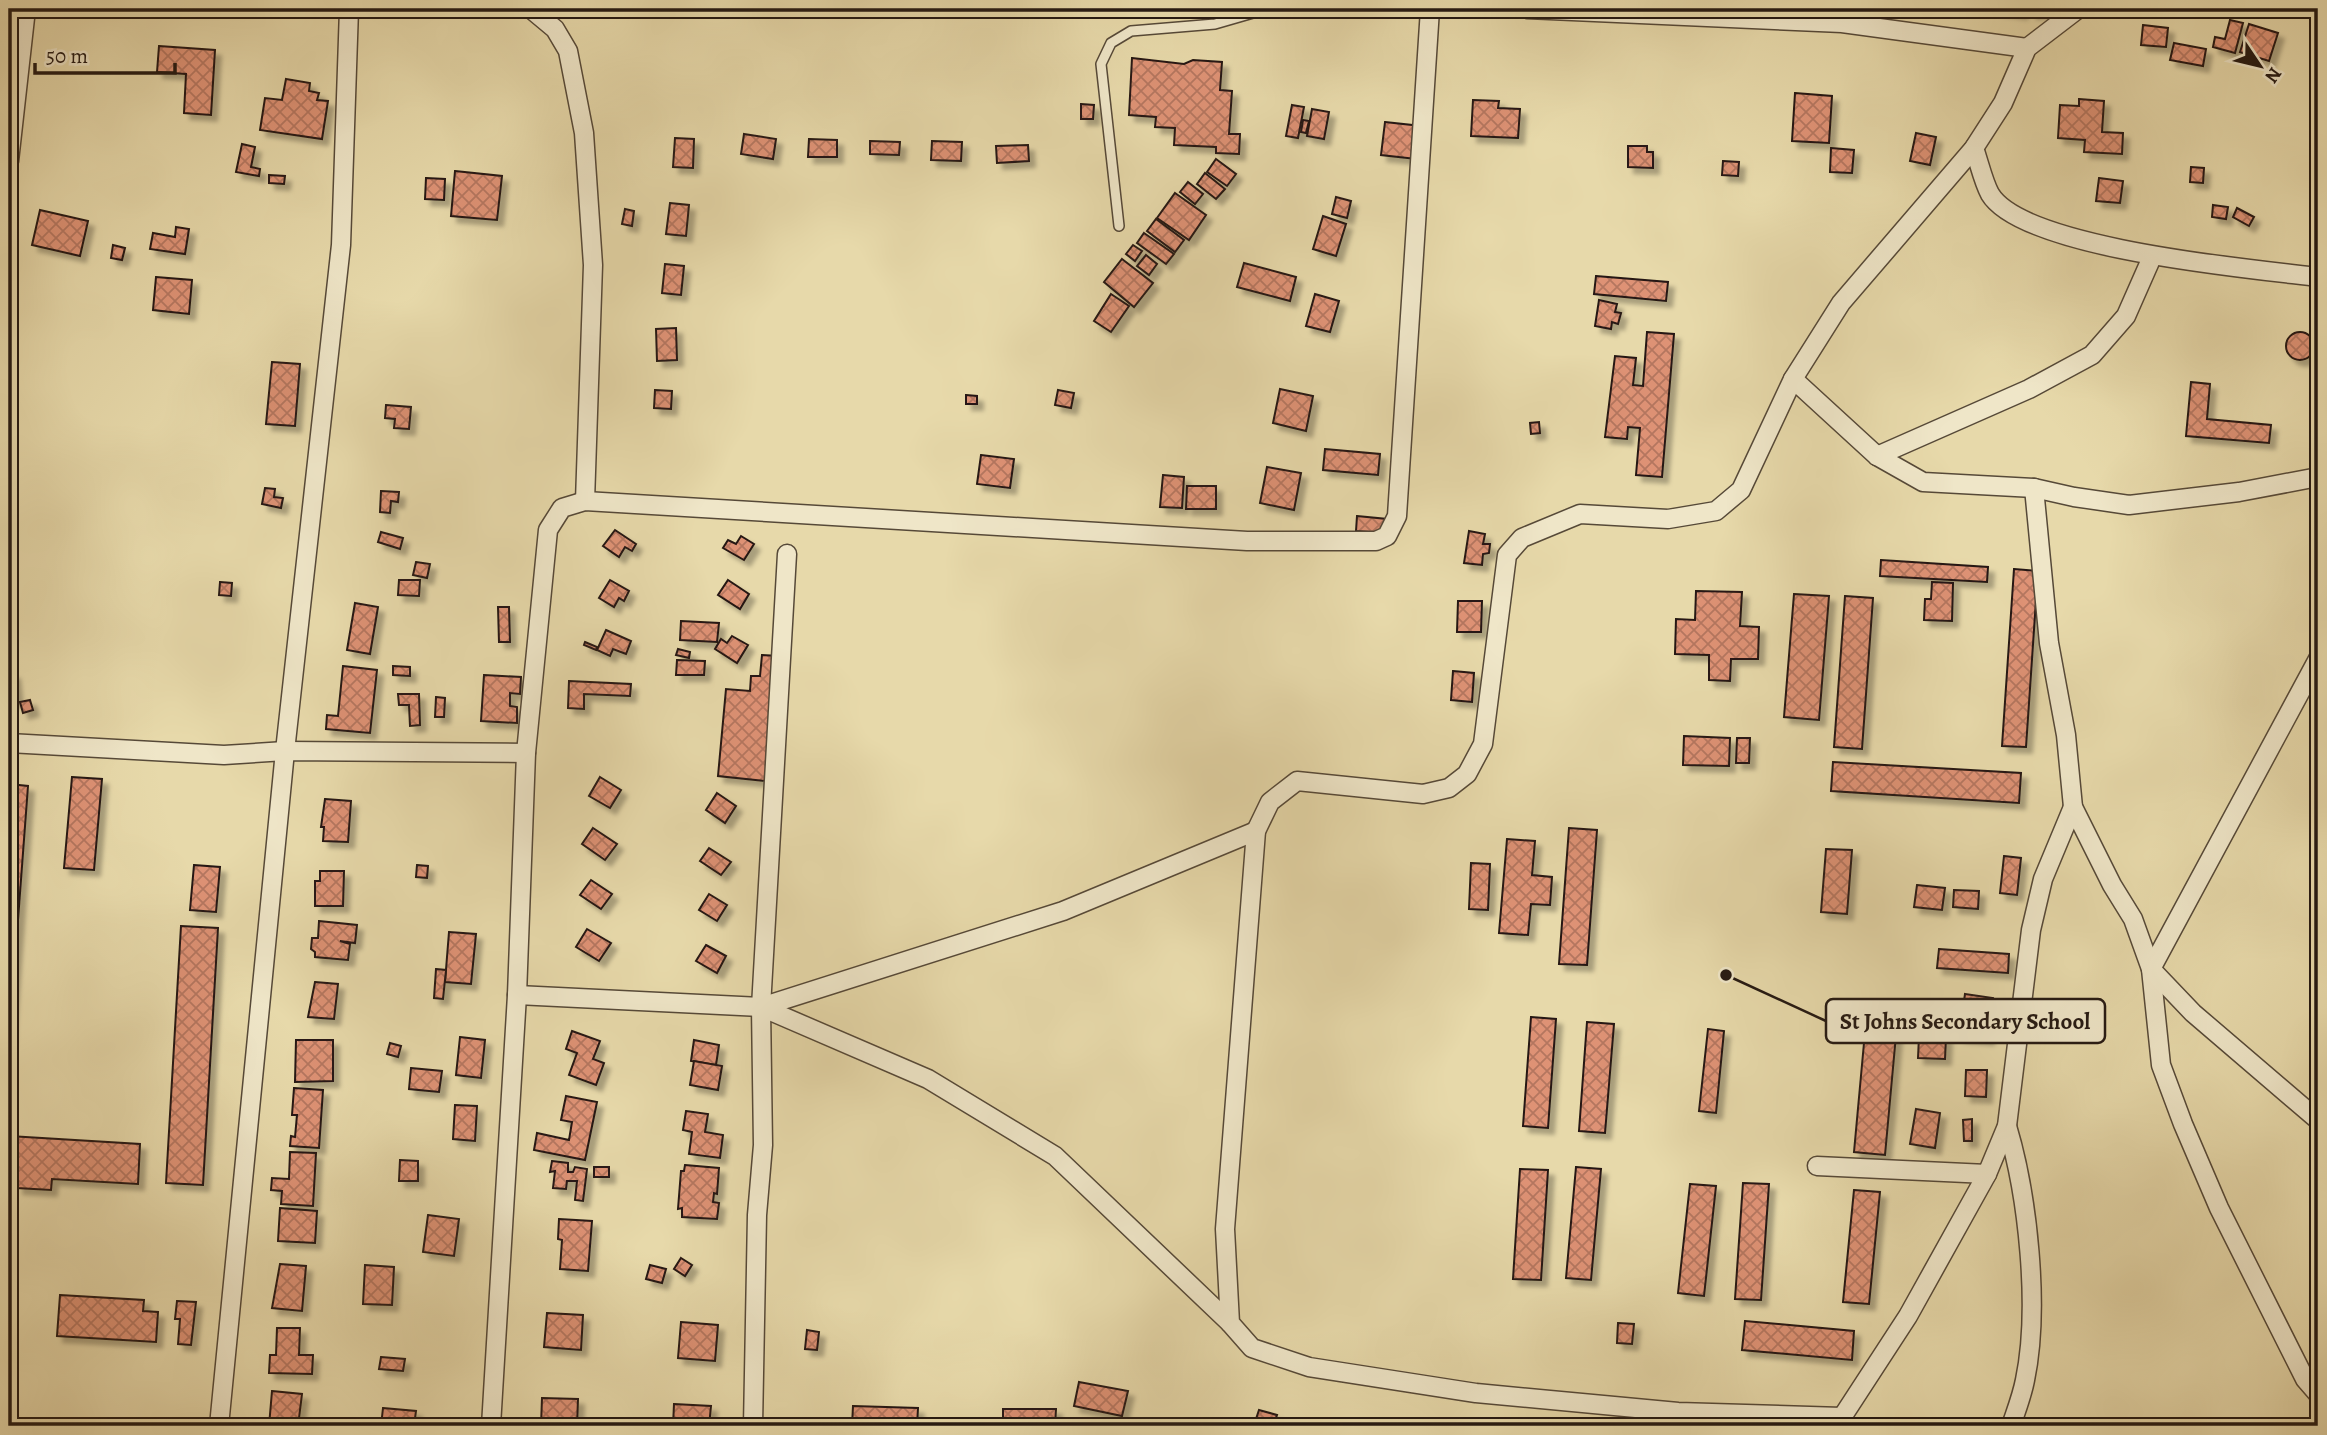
<svg xmlns="http://www.w3.org/2000/svg" width="2327" height="1435" viewBox="0 0 2327 1435" font-family="Alegreya,serif">
	<defs>
		<pattern id="building-cross-hatch" width="8" height="8" patternUnits="userSpaceOnUse" patternTransform="scale(1.75)"><rect width="8" height="8" fill="#de9275"/><path d="M0 0l8 8M0 8l8-8" fill="none" stroke="#b4765f"/></pattern>
		<filter id="shadow"><feDropShadow dx="6" dy="6" stdDeviation="2" flood-color="#0004"/></filter>
	</defs>
	<rect width="100%" height="100%" fill="#e7d9aa"/>
	<filter id="stains"><feTurbulence type="fractalNoise" baseFrequency=".00286" numOctaves="4"/><feColorMatrix values="0 0 0 0 .2 0 0 0 0 .09 0 0 0 0 .02 0 0 0 .5 -.17"/></filter>
	<radialGradient id="worn" r=".72"><stop offset=".6" stop-color="#630" stop-opacity="0"/><stop offset="1" stop-color="#630" stop-opacity=".3"/></radialGradient>
	<g fill="url(#building-cross-hatch)" stroke="#251912" stroke-width="2" filter="url(#shadow)">
		<path d="M1995,9H2022L2021,13Z"/>
		<path d="M2030,9H2056L2057,11L2031,13Z"/>
		<path d="M2230,20L2243,23L2235,53L2213,47L2215,37L2225,39Z"/>
		<path d="M2249,24L2278,33L2269,61L2240,52Z"/>
		<path d="M2143,25L2168,28L2166,47L2141,45Z"/>
		<path d="M2174,43L2206,49L2203,66L2170,60Z"/>
		<path d="M159,46L215,50L211,115L184,113L186,74L157,72Z"/>
		<path d="M1132,58L1184,64L1193,60L1222,62L1220,90L1232,91L1229,134H1240L1239,154L1216,153V147L1174,145L1175,128L1155,127L1156,117L1129,115Z"/>
		<path d="M286,79L310,83L309,91L319,93L317,100L328,101L322,139L260,130L265,98L282,100Z"/>
		<path d="M1795,93L1832,96L1829,143L1792,141Z"/>
		<path d="M2079,99L2104,101L2102,132L2123,133L2122,154L2084,152L2085,140L2058,138L2060,105L2079,106Z"/>
		<path d="M1473,100L1499,101L1498,108L1520,109L1518,138L1471,136Z"/>
		<path d="M1081,104L1094,105L1093,119H1081Z"/>
		<path d="M1292,105L1304,107L1298,138L1286,136Z"/>
		<path d="M1312,109L1329,112L1324,139L1307,136Z"/>
		<path d="M1303,120L1309,121L1306,133L1301,132Z"/>
		<path d="M1385,122L1421,126L1416,159L1381,155Z"/>
		<path d="M1916,133L1936,137L1930,165L1910,161Z"/>
		<path d="M744,134L776,139L773,159L741,154Z"/>
		<path d="M675,138L694,139L693,168L673,167Z"/>
		<path d="M809,139L837,140V157H808Z"/>
		<path d="M870,141L900,142L899,155L870,154Z"/>
		<path d="M932,141L962,142L961,161L931,160Z"/>
		<path d="M242,144L255,147L251,167L260,169L259,176L236,172Z"/>
		<path d="M1028,145L1029,161L997,163L996,146Z"/>
		<path d="M1628,146H1647V152H1653V168L1628,167Z"/>
		<path d="M1831,148L1854,150L1852,173L1830,172Z"/>
		<path d="M1216,159L1236,174L1227,186L1207,172Z"/>
		<path d="M1723,161L1739,162L1738,176L1722,175Z"/>
		<path d="M2191,167L2204,168L2203,183L2190,182Z"/>
		<path d="M455,171L502,176L497,220L451,216Z"/>
		<path d="M1205,173L1225,189L1216,199L1197,184Z"/>
		<path d="M269,175L285,176L284,184L269,183Z"/>
		<path d="M426,178L445,179L444,200L425,199Z"/>
		<path d="M2099,178L2123,181L2120,203L2096,201Z"/>
		<path d="M1188,182L1203,194L1195,204L1180,192Z"/>
		<path d="M1175,193L1206,215L1189,240L1157,218Z"/>
		<path d="M1336,197L1351,201L1347,218L1332,214Z"/>
		<path d="M670,203L689,205L686,236L666,234Z"/>
		<path d="M2213,205L2228,207L2226,219L2212,217Z"/>
		<path d="M2237,208L2254,217L2249,226L2233,217Z"/>
		<path d="M625,209L634,211L632,226L622,224Z"/>
		<path d="M40,210L88,221L80,256L32,245Z"/>
		<path d="M1323,216L1346,224L1336,256L1313,249Z"/>
		<path d="M1156,219L1184,240L1175,252L1147,231Z"/>
		<path d="M176,227L189,229L185,254L150,249L153,233L175,237Z"/>
		<path d="M1144,233L1174,254L1166,264L1137,243Z"/>
		<path d="M113,245L125,248L122,260L111,258Z"/>
		<path d="M1133,245L1142,251L1135,261L1126,254Z"/>
		<path d="M1146,255L1157,264L1149,275L1137,266Z"/>
		<path d="M1122,259L1153,283L1134,307L1104,282Z"/>
		<path d="M1244,263L1296,277L1290,301L1237,287Z"/>
		<path d="M665,264L684,266L681,295L662,293Z"/>
		<path d="M1596,276L1668,282L1666,301L1594,294Z"/>
		<path d="M156,277L192,280L189,314L153,310Z"/>
		<path d="M1111,294L1129,306L1111,332L1094,321Z"/>
		<path d="M1315,294L1339,301L1330,332L1306,326Z"/>
		<path d="M1599,300L1617,304L1615,312L1621,313L1618,324L1612,322L1611,329L1595,326Z"/>
		<path d="M676,328L677,360L657,361L656,329Z"/>
		<path d="M1647,332L1674,334L1662,477L1636,475L1640,428L1628,427L1627,439L1605,437L1615,356L1636,358L1633,385L1643,386Z"/>
		<circle cx="2300" cy="346" r="14"/>
		<path d="M272,362L300,364L295,426L266,424Z"/>
		<path d="M2191,382L2210,384L2207,419L2271,425L2269,443L2186,436Z"/>
		<path d="M1280,389L1313,396L1306,431L1273,423Z"/>
		<path d="M655,390L672,391L671,409L654,408Z"/>
		<path d="M1058,390L1074,393L1071,408L1055,405Z"/>
		<path d="M966,395L977,396V404H966Z"/>
		<path d="M386,405L411,407L409,429L394,428L395,419L385,418Z"/>
		<path d="M1539,422L1540,433L1531,434L1530,423Z"/>
		<path d="M1325,449L1380,454L1378,475L1323,470Z"/>
		<path d="M981,455L1014,459L1010,488L977,484Z"/>
		<path d="M1267,467L1301,473L1294,510L1260,503Z"/>
		<path d="M1163,475L1184,477L1182,508L1160,507Z"/>
		<path d="M1187,486H1216V509H1186Z"/>
		<path d="M265,488L275,489L274,497L283,498L281,508L262,504Z"/>
		<path d="M381,491L399,492L398,502L391,501L390,513L380,512Z"/>
		<path d="M1357,516L1387,519L1385,533L1356,531Z"/>
		<path d="M615,530L636,544L632,551L625,547L619,557L603,546Z"/>
		<path d="M1469,531L1485,534L1483,544H1490L1489,553L1483,554L1482,565L1464,563Z"/>
		<path d="M381,532L403,538L400,549L378,542Z"/>
		<path d="M741,536L754,544L744,560L723,548L728,540L736,544Z"/>
		<path d="M1881,560L1988,567L1987,582L1880,576Z"/>
		<path d="M416,562L430,564L427,578L413,575Z"/>
		<path d="M2014,569L2038,571L2026,747L2002,746Z"/>
		<path d="M399,580H420L419,596L398,595Z"/>
		<path d="M610,580L629,591L624,601L619,598L614,607L599,598Z"/>
		<path d="M728,580L749,594L740,609L718,595Z"/>
		<path d="M220,582L232,583L231,596L219,595Z"/>
		<path d="M1932,582L1953,583L1952,621L1924,620L1925,599H1931Z"/>
		<path d="M1696,591L1742,592L1740,626L1759,627L1758,659H1731L1730,681L1709,680V655L1675,654L1676,619L1695,620Z"/>
		<path d="M1794,594L1829,596L1819,720L1784,717Z"/>
		<path d="M1845,596L1873,598L1862,749L1834,747Z"/>
		<path d="M1458,601H1482L1481,632H1457Z"/>
		<path d="M355,603L378,607L370,654L347,650Z"/>
		<path d="M498,607H509L510,642H499Z"/>
		<path d="M681,621L719,623L717,642L680,640Z"/>
		<path d="M606,630L631,641L626,654L613,649L610,656L597,650Z"/>
		<path d="M732,636L748,645L737,663L715,649L721,639L727,643Z"/>
		<path d="M585,642L597,647L596,650L584,645Z"/>
		<path d="M678,649L690,652L689,658L676,655Z"/>
		<path d="M762,655L778,656L766,781L718,776L726,689L750,691L751,676H760Z"/>
		<path d="M677,660L705,661L704,675H676Z"/>
		<path d="M343,666L377,670L370,733L326,729L327,715L338,716Z"/>
		<path d="M393,666L410,667V676L393,675Z"/>
		<path d="M1453,671L1474,673L1472,702L1451,700Z"/>
		<path d="M14,673L17,700L9,701V674Z"/>
		<path d="M484,675L521,677L520,694L510,693V706L517,707V723L481,721Z"/>
		<path d="M569,681L631,684L630,696L584,694V709L568,708Z"/>
		<path d="M398,694H419L420,725L410,726L409,705H399Z"/>
		<path d="M436,697L445,698L444,717H435Z"/>
		<path d="M30,700L33,710L23,713L20,702Z"/>
		<path d="M1684,736L1730,738L1729,766L1683,765Z"/>
		<path d="M1737,738H1750L1749,763H1736Z"/>
		<path d="M1833,762L2021,773L2019,803L1831,791Z"/>
		<path d="M72,777L102,779L94,870L64,868Z"/>
		<path d="M600,777L621,790L610,808L589,796Z"/>
		<path d="M9,784L28,786L9,1040Z"/>
		<path d="M717,793L736,806L725,823L706,810Z"/>
		<path d="M325,799L351,801L348,842L323,841L324,827H321Z"/>
		<path d="M593,828L617,844L605,860L582,844Z"/>
		<path d="M1569,828L1597,830L1587,965L1559,964Z"/>
		<path d="M1507,839L1535,841L1532,875L1552,877L1550,905L1531,904L1528,935L1499,933Z"/>
		<path d="M709,848L731,862L721,875L700,861Z"/>
		<path d="M1826,849L1852,850L1847,914L1821,912Z"/>
		<path d="M2004,856L2021,858L2017,895L2000,893Z"/>
		<path d="M1471,863L1490,864L1488,910L1469,909Z"/>
		<path d="M194,865L220,867L216,912L190,910Z"/>
		<path d="M417,865L428,866L427,878L416,877Z"/>
		<path d="M320,871H344L343,906H315V881H320Z"/>
		<path d="M591,880L612,894L601,909L580,895Z"/>
		<path d="M1917,885L1945,888L1942,910L1914,907Z"/>
		<path d="M1954,890L1979,891L1978,909L1953,907Z"/>
		<path d="M709,894L727,905L717,921L699,910Z"/>
		<path d="M319,921L357,925L355,943L340,941L350,944L348,960L315,957V952L311,949L312,938H318Z"/>
		<path d="M181,926L218,928L203,1185L166,1183Z"/>
		<path d="M587,929L611,943L599,961L576,947Z"/>
		<path d="M449,932L476,934L471,984L445,982Z"/>
		<path d="M706,945L726,956L717,973L696,961Z"/>
		<path d="M1939,949L2009,954L2008,973L1937,968Z"/>
		<path d="M436,969L446,970L443,999L434,998Z"/>
		<path d="M315,982L338,984L334,1019L308,1017Z"/>
		<path d="M1965,994L1993,998L1988,1039L1959,1036Z"/>
		<path d="M1531,1017L1556,1019L1548,1128L1523,1126Z"/>
		<path d="M1587,1022L1614,1024L1605,1133L1579,1131Z"/>
		<path d="M1708,1029L1724,1031L1716,1113L1699,1111Z"/>
		<path d="M572,1031L600,1041L593,1059L604,1063L596,1085L569,1075L577,1053L566,1049Z"/>
		<path d="M1865,1032L1896,1035L1885,1155L1854,1152Z"/>
		<path d="M1919,1036L1946,1037L1945,1059L1918,1058Z"/>
		<path d="M460,1037L485,1040L481,1078L456,1075Z"/>
		<path d="M296,1040H333V1081L295,1082Z"/>
		<path d="M694,1040L719,1045L716,1065L691,1061Z"/>
		<path d="M390,1043L401,1046L398,1057L387,1054Z"/>
		<path d="M694,1061L722,1066L718,1090L690,1085Z"/>
		<path d="M411,1068L442,1071L439,1092L409,1089Z"/>
		<path d="M1966,1070H1987L1986,1097L1965,1096Z"/>
		<path d="M294,1088L323,1090L319,1148L290,1146L291,1136L295,1137L297,1115H292Z"/>
		<path d="M566,1096L597,1102L585,1160L534,1150L537,1133L569,1140L572,1122L561,1120Z"/>
		<path d="M455,1105L477,1106L475,1141L453,1139Z"/>
		<path d="M1916,1109L1940,1113L1935,1148L1910,1144Z"/>
		<path d="M686,1111L708,1114L705,1132L723,1135L720,1158L689,1154L692,1132L683,1130Z"/>
		<path d="M1972,1119V1141H1964L1963,1120Z"/>
		<path d="M9,1136L140,1144L138,1184L52,1179L51,1190L17,1188L18,1174L9,1173Z"/>
		<path d="M290,1152L316,1153L313,1206L281,1204L282,1191L271,1190L272,1178L289,1179Z"/>
		<path d="M400,1160L418,1161V1181H399Z"/>
		<path d="M552,1161L568,1163V1172H573L575,1167L587,1169L583,1201L575,1200L577,1181H567L566,1189L553,1188L555,1171L550,1172Z"/>
		<path d="M685,1165L719,1168L717,1194L714,1193L713,1202L719,1203L717,1219L682,1217V1208L678,1209L681,1171H684Z"/>
		<rect x="594" y="1167" width="15" height="10"/>
		<path d="M1576,1167L1601,1169L1591,1280L1566,1278Z"/>
		<path d="M1520,1169L1548,1170L1541,1280L1513,1279Z"/>
		<path d="M1743,1183L1769,1184L1761,1300L1735,1299Z"/>
		<path d="M1690,1184L1716,1186L1704,1296L1678,1293Z"/>
		<path d="M1854,1190L1880,1192L1869,1304L1843,1302Z"/>
		<path d="M280,1208L317,1211L315,1243L278,1241Z"/>
		<path d="M428,1215L459,1219L454,1256L423,1252Z"/>
		<path d="M559,1219L592,1221L588,1271L560,1269L562,1240L558,1239Z"/>
		<path d="M681,1258L692,1265L685,1276L674,1269Z"/>
		<path d="M280,1264L306,1266L302,1311L272,1308Z"/>
		<path d="M365,1265L394,1267L392,1305L363,1304Z"/>
		<path d="M650,1265L666,1269L662,1283L646,1279Z"/>
		<path d="M60,1295L144,1300L143,1311L158,1312L156,1342L57,1336Z"/>
		<path d="M177,1301L196,1302L191,1345L178,1344L180,1319H175Z"/>
		<path d="M547,1313L583,1315L581,1350L544,1347Z"/>
		<path d="M1745,1321L1854,1331L1852,1360L1742,1350Z"/>
		<path d="M681,1322L718,1325L715,1361L678,1358Z"/>
		<path d="M1618,1323L1634,1324L1632,1344L1617,1343Z"/>
		<path d="M277,1328H300L299,1355H313L312,1374L269,1373L270,1355H276Z"/>
		<path d="M807,1330L819,1332L817,1350L805,1349Z"/>
		<path d="M381,1357L405,1359L403,1371L379,1369Z"/>
		<path d="M1079,1382L1128,1391L1122,1416L1074,1406Z"/>
		<path d="M272,1391L302,1394L298,1426H269Z"/>
		<path d="M542,1398L578,1399L577,1426H541Z"/>
		<path d="M674,1404L711,1406L709,1426H673Z"/>
		<path d="M853,1406L918,1408L917,1426H852Z"/>
		<path d="M383,1408L416,1411L414,1426H381Z"/>
		<path d="M1003,1409H1056L1055,1426H1003Z"/>
		<path d="M1259,1410L1277,1415L1274,1424L1256,1419Z"/>
	</g>
	<g fill="none" stroke-linecap="round" stroke-linejoin="round">
		<defs>
			<path id="service" d="M1119,226L1101,64L1111,43L1131,31L1215,24L1267,9"/>
			<g id="minor">
				<path d="M531,9L555,29L568,51L584,133L593,265L585,501"/>
				<path d="M1527,9L1842,23L2027,48"/>
				<path d="M1974,148C1979,162 1983,181 1990,194C2023,249 2253,269 2318,277"/>
				<path d="M9,161L26,9"/>
				<path d="M1793,379L1877,456L1923,482L2034,488L2074,497L2129,505L2239,492L2318,477"/>
				<path d="M1877,456L2029,389L2092,355L2126,316L2152,257"/>
				<path d="M2034,488L2049,643L2066,735L2073,807L2112,885L2133,919L2151,969L2193,1013L2318,1120"/>
				<path d="M2318,659L2151,969L2161,1065L2183,1124L2219,1208L2305,1379L2318,1394"/>
				<path d="M9,743L224,755L285,751L526,753"/>
				<path d="M517,995L761,1007L1063,911L1256,831"/>
				<path d="M761,1007L928,1079L1055,1156L1230,1323"/>
				<path d="M2007,1126C2028,1196 2040,1308 2025,1380C2022,1396 2016,1411 2011,1426"/>
				<path d="M1817,1166L1987,1174"/>
				<path d="M1842,1417L1678,1412L1476,1393L1309,1367L1252,1348L1230,1323L1225,1229L1256,831L1270,802L1297,781L1423,794L1449,788L1467,774L1483,744L1507,555L1522,538L1580,514L1668,519L1716,511L1741,490L1793,379L1841,303L1974,148L2003,103L2027,48L2078,9"/>
				<path d="M1837,1425L1908,1316L1987,1174L2007,1126L2031,930L2043,879L2073,807"/>
				<path d="M219,1426L285,751L341,245L349,9"/>
				<path d="M491,1426L517,995L526,753L548,530L562,508L585,501L1247,541H1376L1387,536L1397,516L1430,9"/>
				<path d="M753,1426L757,1215L763,1145L761,1007L787,554"/>
			</g>
		</defs>
		<use href="#service" stroke="#564938" stroke-width="12"/>
		<use href="#minor" stroke="#564938" stroke-width="21"/>
		<use href="#service" stroke="#efe6c8" stroke-width="9"/>
		<use href="#minor" stroke="#efe6c8" stroke-width="18"/>
	</g>
	<path fill="none" stroke="#251912" stroke-width="2.5" d="M1726 975L1826 1021"/>
	<circle fill="#251912" stroke="#efe6c8" stroke-width="2.5" cx="1726" cy="975" r="7"/>
	<rect fill="#efe6c8" stroke="#251912" stroke-width="2.5" x="1826" y="999" width="279" height="44" rx="7"/>
	<g font-size="23" text-anchor="middle" font-weight="bold" fill="#251912">
		<text x="1965" y="1029">St Johns Secondary School</text>
	</g>
	<rect width="2327" height="1435" fill="none" stroke="#e7d9aa" stroke-width="35"/>
	<rect x="10" y="10" width="2306" height="1414" fill="none" stroke="#251912" stroke-width="3.5"/>
	<rect x="18" y="18" width="2292" height="1400" fill="none" stroke="#251912" stroke-width="2"/>
	<g transform="translate(2260 66) rotate(125)" stroke="#efe6c8" stroke-width="5" paint-order="stroke">
	<path d="M0-5L12 26L0 18L-12 26Z" fill="#251912"/>
	<text y="-10" font-size="19" font-weight="bold" text-anchor="middle" fill="#251912">N</text>
	</g>
	<path d="M35 63v10h140v-10" fill="none" stroke="#251912" stroke-width="3.5"/>
	<text x="46" y="63" font-size="21" fill="#251912" stroke="#efe6c8" stroke-width="5" paint-order="stroke">50 m</text>
	<rect width="100%" height="100%" filter="url(#stains)"/>
	<rect width="100%" height="100%" fill="url(#worn)"/>
</svg>
